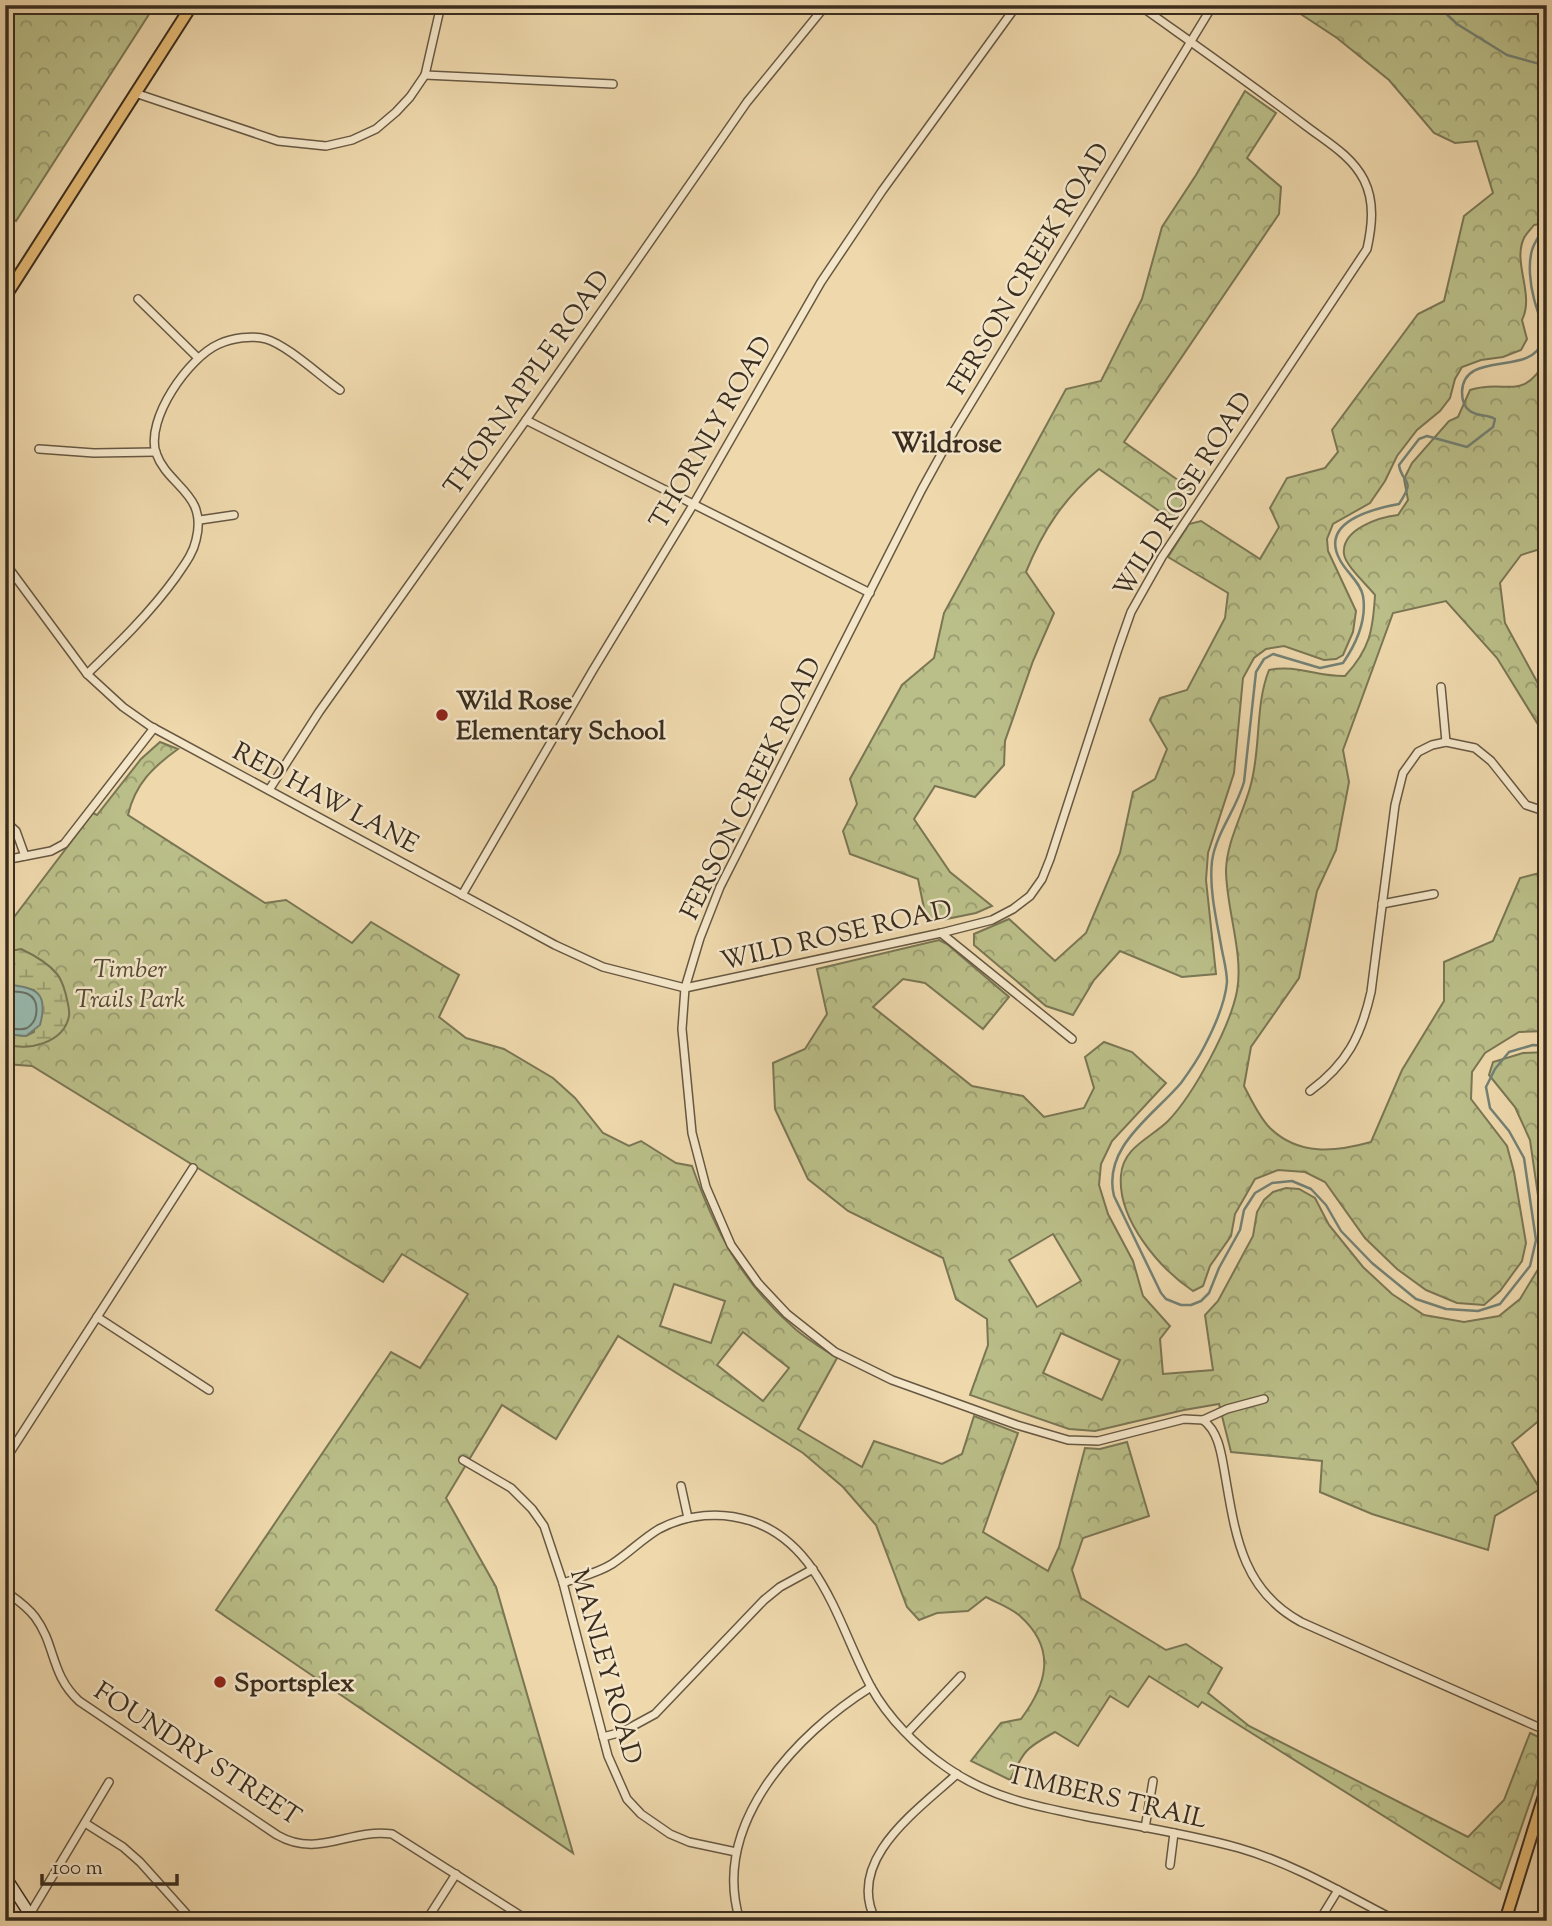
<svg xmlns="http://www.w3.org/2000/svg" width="1552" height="1926" viewBox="0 0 1552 1926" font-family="'Sorts Mill Goudy',serif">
	<defs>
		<pattern id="forest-crowns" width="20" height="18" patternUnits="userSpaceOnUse" patternTransform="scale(1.75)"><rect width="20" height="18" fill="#babe88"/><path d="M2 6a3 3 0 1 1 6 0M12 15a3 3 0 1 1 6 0" fill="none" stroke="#989b6f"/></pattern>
		<pattern id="wetland-marsh" width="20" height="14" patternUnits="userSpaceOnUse" patternTransform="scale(1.75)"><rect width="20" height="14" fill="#babe88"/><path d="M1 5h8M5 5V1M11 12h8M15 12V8" fill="none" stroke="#989b6f"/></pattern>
	</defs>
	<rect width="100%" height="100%" fill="#eed8ac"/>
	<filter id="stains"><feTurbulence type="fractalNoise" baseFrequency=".00286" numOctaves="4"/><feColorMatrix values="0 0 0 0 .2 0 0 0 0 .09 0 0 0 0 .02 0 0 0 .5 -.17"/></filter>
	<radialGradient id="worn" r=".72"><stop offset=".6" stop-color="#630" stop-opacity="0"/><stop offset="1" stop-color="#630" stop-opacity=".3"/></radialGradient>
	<g fill="url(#forest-crowns)" stroke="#7a7654" stroke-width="2" fill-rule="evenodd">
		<path d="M5,5H155L16,221L5,212Z"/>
		<path d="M1287,5H1547V223L1534,225C1531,229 1526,234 1524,238C1512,263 1535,294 1522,320L1527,339L1521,350L1503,357L1481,360L1462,367L1455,379L1450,398L1440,411L1417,430L1397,456L1385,481L1370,503L1333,524L1327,539L1328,551L1356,611L1353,632L1343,655L1336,659L1324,660L1284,646L1266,649L1254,658L1243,678L1234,773L1208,853L1206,880L1216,974L1182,977L1120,951L1094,980L1073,1015L1046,1006L974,945V934L1009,919L1055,961L1086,933L1120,853L1133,792L1155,779L1167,749L1150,720L1160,698L1187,690L1225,618L1228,593L1168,557L1189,524L1201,521L1260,559L1279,527L1270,508L1287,478L1325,468L1338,452L1332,430L1418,314L1444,301L1464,216L1493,193L1477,141L1455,143L1434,133L1389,80L1337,38Z"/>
		<path d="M1245,91L1276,113L1247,158L1281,187L1279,214L1124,442L1192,490L1172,520L1099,469C1064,498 1043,530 1026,572L1054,613L1033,661L1005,741L1004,765L975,797L935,786L914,819L950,872L992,906L976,913L927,923L918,879L850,854L843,831L857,804L850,779L902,685L934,658L944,613L1066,389L1101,381L1142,299L1162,227L1196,175Z"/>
		<path d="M1547,358V547L1521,555L1500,583L1505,623L1547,700V739L1497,658L1446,601L1393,613L1343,750L1349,782L1336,850L1317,891L1299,978L1251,1047L1244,1086C1251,1099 1259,1117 1270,1128C1299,1156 1335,1152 1371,1142L1402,1070L1444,1001V962L1493,941L1520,878L1547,871V1031L1519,1032L1485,1053L1472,1072L1471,1099L1507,1146L1514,1172L1526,1243L1522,1261L1500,1291L1484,1305L1457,1303L1426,1290L1397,1269L1365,1238L1325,1182L1305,1172L1278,1170L1255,1179L1235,1214L1231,1236L1210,1266L1203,1286L1193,1291C1159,1268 1117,1219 1121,1175C1123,1147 1151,1138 1168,1121C1194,1094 1230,1027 1237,991C1244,954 1226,908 1226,870C1227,840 1244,812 1251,784C1261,747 1255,705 1269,670C1295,664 1319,677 1345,676C1370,649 1373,630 1375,595C1367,585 1345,565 1344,554C1341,529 1380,517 1398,515L1408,500L1404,479L1412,463L1449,421L1458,417L1470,390C1506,378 1523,404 1547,358Z"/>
		<path d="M160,742L178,749C153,767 135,784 128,815L265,903L286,900L352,943L371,922L459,975L439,1017L466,1038L504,1049L553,1078L575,1098L603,1133L629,1146L641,1141L676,1163L692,1166C714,1228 741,1282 793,1327C806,1339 822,1348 837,1358L798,1429L862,1467L874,1441L942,1464L962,1454L974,1416L1018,1433L983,1532L1048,1571L1059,1547L1085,1448L1100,1449L1127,1442L1149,1516L1083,1538L1072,1570L1081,1598L1166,1650L1186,1644L1222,1668L1208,1693L1249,1726L1468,1837L1504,1800L1530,1733C1541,1738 1547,1740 1547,1753L1500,1889L1202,1702L1198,1707L1149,1676L1128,1707L1110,1696L1078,1746L1055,1732C1026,1748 1024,1750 1010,1780L971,1761L1001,1723L1021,1719C1047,1684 1057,1649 1020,1616C1011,1608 997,1603 986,1597L968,1611L937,1613L919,1620L907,1607L876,1525L843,1487L803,1453L618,1336L556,1439L502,1405L446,1498L496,1587L573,1853L216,1610L391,1352L420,1368L468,1294L402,1254L383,1282L32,1066L5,1064V929L93,813L97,815L141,759ZM674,1284L725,1301L711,1343L660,1326ZM743,1332L789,1368L763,1401L717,1365Z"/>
		<path d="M939,940L947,944L1009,997L983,1029L925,983L903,979L873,1007L972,1086L1023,1096L1044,1117L1084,1108L1094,1088L1085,1057L1104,1042L1132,1052L1166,1083L1112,1141L1101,1164L1099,1185L1108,1214L1133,1261L1143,1296L1170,1326L1160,1339L1163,1374L1213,1370L1205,1315L1218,1301L1253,1236L1257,1212L1264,1200L1273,1192L1286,1188L1299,1189L1315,1198L1329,1225L1363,1267L1392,1294L1424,1315L1464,1322L1499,1316L1520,1299L1540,1266L1543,1230L1530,1140L1515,1107L1489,1075L1493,1062L1523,1053L1547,1052V1414L1512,1443L1540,1489L1495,1516L1488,1550L1372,1514L1320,1492L1322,1461L1231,1452L1219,1404L1184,1410L1095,1431L1069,1429L970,1395L988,1345L987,1319L956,1299L943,1258L848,1211L808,1179L775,1109L773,1063L805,1049L827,1014L817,969ZM1053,1234L1081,1281L1037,1307L1009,1260ZM1061,1333L1120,1360L1102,1400L1043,1373Z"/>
	</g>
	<path fill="url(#wetland-marsh)" stroke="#7a7654" stroke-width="2" d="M21,949C34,955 48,963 57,974C62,980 64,988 66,995C67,1001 70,1009 69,1016C64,1043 27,1052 5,1044V1034L26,1036L34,1032V990L5,984V952Z"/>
	<path fill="#99b9ae" stroke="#738175" stroke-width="2" d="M5,984C36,988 49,991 40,1025L26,1036L5,1034Z"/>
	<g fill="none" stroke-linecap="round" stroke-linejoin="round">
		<path stroke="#6a7366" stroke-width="2" d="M5,991C12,992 21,991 28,994C40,1000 39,1021 27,1028C21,1031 13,1028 5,1028"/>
		<g stroke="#738175" stroke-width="2.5">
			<path d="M1437,5L1457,24L1507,55L1547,66"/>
			<path d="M1547,221C1543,231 1535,240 1532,250C1528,264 1530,284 1534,299C1537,311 1545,328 1542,341C1533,377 1463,349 1462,392C1462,400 1464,407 1470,411C1478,417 1488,414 1495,419L1493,427L1467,447L1427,436L1419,439L1399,465C1402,485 1417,477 1399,504C1372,509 1319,522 1340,560C1346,572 1361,583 1363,596C1367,620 1356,644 1343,663L1320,668L1273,654L1264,659L1256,672L1244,782C1236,810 1216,833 1212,861C1209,888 1216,918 1221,945C1223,957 1227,970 1227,982C1225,1004 1214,1028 1204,1047C1198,1059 1189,1072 1181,1083C1154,1115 1102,1147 1114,1196L1161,1293L1166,1299L1181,1305H1191L1201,1301L1209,1293L1219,1268L1240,1230L1244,1210L1255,1193L1272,1183L1292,1181L1311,1189L1326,1205L1341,1231L1372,1263L1416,1299L1446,1309L1478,1311L1500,1304L1530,1266L1536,1240L1524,1158L1509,1131L1490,1108L1486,1087L1495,1069L1509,1052L1533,1045L1547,1046"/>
		</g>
		<defs>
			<g id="street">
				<path d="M1213,5L954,431L922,489L720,887L700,938L685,988L682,1029L692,1133L706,1187L731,1245L758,1283L787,1314L835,1352L892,1380L1017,1425L1068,1440L1098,1441L1184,1419L1203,1420L1227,1409L1264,1399"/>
				<path d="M425,75L613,84"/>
				<path d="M135,93L278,141L326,146L352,140L376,129L396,112L410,97L425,75L441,5"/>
				<path d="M138,299L198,358"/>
				<path d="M526,420L870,593"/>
				<path d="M39,449L94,453L156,452"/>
				<path d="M200,520L234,515"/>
				<path d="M5,563L87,674L123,707L150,726L555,945L603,967L685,988L941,933L992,920L1013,909L1030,896L1042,879L1050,859L1118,649L1131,612L1162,557L1367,249C1372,226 1375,202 1364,180C1352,156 1327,142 1306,126C1251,84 1195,45 1139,5"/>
				<path d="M87,674C119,643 150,613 176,577C184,565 193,554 196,540C208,493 168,487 156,453C145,419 189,357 219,344C232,338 252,335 266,339C287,345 320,376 340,390"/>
				<path d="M1441,687L1446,742"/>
				<path d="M269,790L319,712L526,420L747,102L826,5"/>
				<path d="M5,821L16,831L25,856"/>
				<path d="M5,860L51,851L64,844L154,728"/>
				<path d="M462,895L593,670L693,505L821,282L882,191L1017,5"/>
				<path d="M1382,904L1434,894"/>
				<path d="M941,933L1072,1039"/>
				<path d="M1310,1091C1347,1064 1361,1036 1371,992L1395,805L1403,773L1418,752L1432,745L1446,742L1475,748L1491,761L1526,805L1547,812"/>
				<path d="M97,1317L209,1390"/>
				<path d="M1203,1420C1218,1431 1221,1452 1224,1469C1235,1531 1240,1589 1301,1622L1547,1731"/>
				<path d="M5,1460L193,1168"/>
				<path d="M463,1460L511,1488L532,1509L544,1526L563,1583L608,1756L627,1799L641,1814L670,1834L689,1842L736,1852"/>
				<path d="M681,1486L688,1518"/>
				<path d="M563,1583C580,1577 598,1573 612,1564C629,1553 642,1539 659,1529C687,1514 721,1511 751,1521C822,1544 839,1628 871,1687C888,1718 917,1747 946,1767C988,1797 1035,1806 1084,1816C1136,1826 1189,1834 1239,1848C1295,1864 1346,1895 1397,1921"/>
				<path d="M5,1591C16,1599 27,1606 35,1617C56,1645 50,1674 79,1701L277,1835C319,1859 349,1828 392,1834L529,1921"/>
				<path d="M907,1733L961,1676"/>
				<path d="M603,1737L622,1732L655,1714L764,1600L780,1587L813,1569"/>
				<path d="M85,1823L123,1847L140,1862L193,1921"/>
				<path d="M1145,1828L1153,1781"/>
				<path d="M1170,1865L1174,1833"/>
				<path d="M30,1914L109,1782"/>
				<path d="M426,1921L456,1874"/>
				<path d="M740,1921C710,1824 796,1734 871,1687"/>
				<path d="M876,1921C844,1860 918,1810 957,1774"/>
				<path d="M1319,1921L1338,1890"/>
			</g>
			<path id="secondary" d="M5,1876L34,1921"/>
			<g id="primary">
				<path d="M5,297L192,5"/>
				<path d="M1505,1921L1547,1786"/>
			</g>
		</defs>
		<use href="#street" stroke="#675842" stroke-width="10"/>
		<use href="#secondary" stroke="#3a2d1f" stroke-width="13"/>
		<use href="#primary" stroke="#3a2d1f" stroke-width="14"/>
		<use href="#street" stroke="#f4e6c9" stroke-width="7"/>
		<use href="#secondary" stroke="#f4e6c9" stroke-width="10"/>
		<use href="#primary" stroke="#e7bc76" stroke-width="10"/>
	</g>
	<g fill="#8f2418" stroke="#f4e6c9" stroke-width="2.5">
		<circle cx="442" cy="715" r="7"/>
		<circle cx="220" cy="1682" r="7"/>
	</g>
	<g text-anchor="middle" stroke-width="5" stroke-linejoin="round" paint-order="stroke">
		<g font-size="26" fill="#3a2d1f" stroke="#f4e6c9">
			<text transform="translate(1028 268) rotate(-59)" y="9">FERSON CREEK ROAD</text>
			<text transform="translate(526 382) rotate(-55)" y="9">THORNAPPLE ROAD</text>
			<text transform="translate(710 432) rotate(-60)" y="9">THORNLY ROAD</text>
			<text transform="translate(1182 494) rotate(-58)" y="9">WILD ROSE ROAD</text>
			<text transform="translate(750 788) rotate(-64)" y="9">FERSON CREEK ROAD</text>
			<text transform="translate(326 797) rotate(28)" y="9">RED HAW LANE</text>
			<text transform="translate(836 934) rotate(-13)" y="9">WILD ROSE ROAD</text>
			<text transform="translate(607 1666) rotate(74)" y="9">MANLEY ROAD</text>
			<text transform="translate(198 1753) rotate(33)" y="9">FOUNDRY STREET</text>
			<text transform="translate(1107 1796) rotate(13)" y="9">TIMBERS TRAIL</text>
		</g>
		<g font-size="26" font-weight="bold" fill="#3a2d1f" stroke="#f4e6c9" text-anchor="start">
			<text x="456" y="709">Wild Rose<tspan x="456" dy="30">Elementary School</tspan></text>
			<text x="234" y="1691">Sportsplex</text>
		</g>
		<g font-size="26" font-style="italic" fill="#544a34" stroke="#f4e6c9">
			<text x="130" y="977">Timber<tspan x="130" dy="30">Trails Park</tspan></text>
		</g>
		<g font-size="28" font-weight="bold" fill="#3a2d1f" stroke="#f4e6c9">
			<text x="947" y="452">Wildrose</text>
		</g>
	</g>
	<rect width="1552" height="1926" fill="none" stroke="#eed8ac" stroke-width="28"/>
	<rect x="7" y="7" width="1538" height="1912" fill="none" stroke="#3a2d1f" stroke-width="3.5"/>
	<rect x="14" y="14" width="1524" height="1898" fill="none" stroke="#3a2d1f" stroke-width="2"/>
	<path d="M42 1874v10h135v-10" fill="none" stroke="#3a2d1f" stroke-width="3.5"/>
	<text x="52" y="1874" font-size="21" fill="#3a2d1f" stroke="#f4e6c9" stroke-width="5" paint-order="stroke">100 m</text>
	<rect width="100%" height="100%" filter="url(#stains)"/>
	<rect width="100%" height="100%" fill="url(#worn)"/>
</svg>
